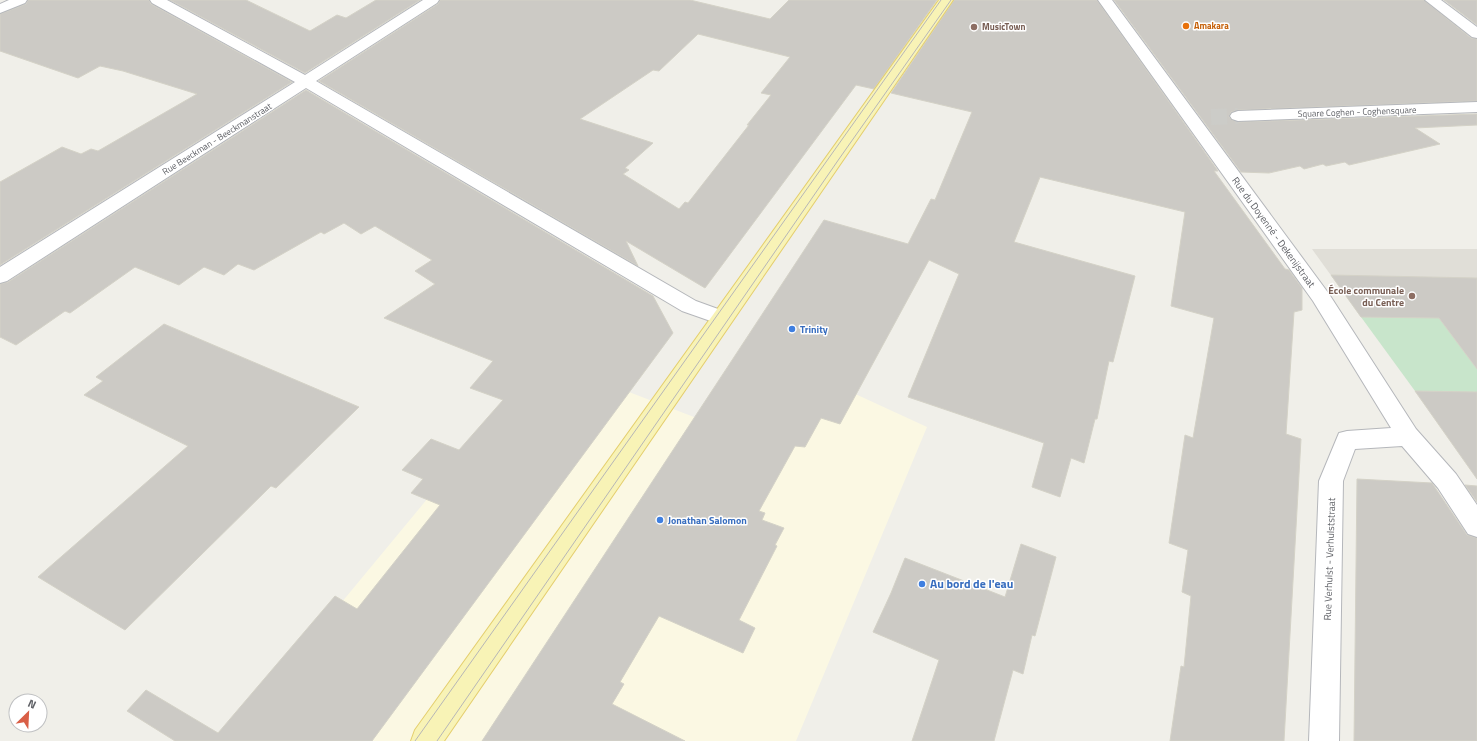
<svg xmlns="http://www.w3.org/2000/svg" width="1477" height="741" viewBox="0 0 1477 741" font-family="'Titillium Web',sans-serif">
	<rect width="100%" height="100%" fill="#f0efe9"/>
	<path fill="#fbf8e3" d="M747,344L927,427L796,741H227L543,359L707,422Z"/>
	<path fill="#e0ded7" d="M1312,249H1477V369L1439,318L1361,317Z"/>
	<path fill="#c8e5cb" d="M1361,317L1439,318L1477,369V393L1415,391Z"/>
	<g fill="#cccac5" stroke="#d4d2c7" fill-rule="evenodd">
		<path d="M28,0H149L151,4L292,82L0,265V182L62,147L81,154L91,149L98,151L197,94L123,71L100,66L78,78L0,51V14L26,4Z"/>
		<path d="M170,0H246L310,31L337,15L346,18L376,0H420L305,73Z"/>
		<path d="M440,0H690L770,19L789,0H937L874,89L856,85L705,288L626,241L638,266L319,81L438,4ZM698,34L790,57L761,93L771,95L747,125H749L688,203L685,202L679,209L623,174L629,170L625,168L653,143L580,119L653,70L659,71Z"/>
		<path d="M954,0H1097L1218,171H1214L1285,269L1289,270L1302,288V310L1294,312L1286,434L1301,439L1284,741H1170L1181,666L1184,667L1191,596L1182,592L1188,550L1169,543L1185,435L1193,438L1214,318L1171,306L1185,212L1040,177L1014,242L1135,276L1113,362L1109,361L1097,419H1095L1084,463L1071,458L1060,497L1032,487L1044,443L908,397L959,274L929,260L840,424L821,418L805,447L795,446L759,511L765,513L762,520L784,528L775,545L777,546L739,620L755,628L743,653L659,616L620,682L624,684L612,704L685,741H482L824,220L908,244L931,199L935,200L972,112L891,93Z"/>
		<path d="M1114,0H1424L1471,38L1477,39V101L1238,110L1231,112L1229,117L1232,120L1238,122L1477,114V125L1415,128L1440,144L1349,165L1345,162L1326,166L1323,164L1304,169L1300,166L1269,173L1241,172Z"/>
		<path d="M1444,0H1477V25Z"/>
		<path d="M306,90L653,296L673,333L372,741H175L127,711L146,690L218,733L335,596L357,609L440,505L411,493L423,479L402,470L431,439L459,450L503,400L470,388L493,361L384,318L435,284L415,271L432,260L375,226L361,234L344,223L324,234L321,232L254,270L238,264L224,275L204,267L179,285L135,267L70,313L65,311L16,345L0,337V284L8,282Z"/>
		<path d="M1331,275L1477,278V369L1439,318L1361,317Z"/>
		<path d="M164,324L359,407L276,488L271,486L125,630L38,577L188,446L84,395L103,381L96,377Z"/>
		<path d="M1415,391L1477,392V479Z"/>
		<path d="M1357,479L1432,483L1467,535L1477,538V741H1354Z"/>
		<path d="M1465,485L1477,486V502Z"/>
		<path d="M1021,544L1056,557L1035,636L1032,635L1023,674L1013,670L994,741H912L939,660L873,632L891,593L905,558L1005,597Z"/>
	</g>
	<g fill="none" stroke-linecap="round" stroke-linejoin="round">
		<path stroke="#ccccc8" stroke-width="16" stroke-dasharray="16 8" stroke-linecap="butt" d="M1211,117L1238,116"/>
		<defs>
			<g id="minor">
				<path d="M9,0H27L25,3L0,13V4Z"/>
				<path d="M150,0H167L305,75L423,0H439L437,3L316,81L696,301L729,313L732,318L729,323L722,325L682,311L306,88L7,281L0,283V267L295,82L152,3Z"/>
				<path d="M1098,0H1112L1329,294L1416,429L1456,474L1477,505V537L1468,534L1438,488L1402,446L1355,449L1343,481L1339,741H1309L1319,481L1339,433L1347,431L1391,428L1313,301Z"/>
				<path d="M1425,0H1441L1477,27V38L1472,37Z"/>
				<path d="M1477,102V112L1238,121L1232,119L1230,116L1232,113L1238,111Z"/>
			</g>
			<path id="major" d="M939,0H953L444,741H411L415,730Z"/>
		</defs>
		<use href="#minor" stroke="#b5b7bb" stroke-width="2"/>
		<use href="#major" stroke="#e4ce6d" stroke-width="2"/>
		<use href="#minor" fill="#fff" fill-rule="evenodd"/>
		<use href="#major" fill="#f8f3b6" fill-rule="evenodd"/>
		<g stroke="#b6b6b7" stroke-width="1">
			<path d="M415,741L941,0"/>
			<path d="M437,741L839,159L951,0"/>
		</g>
	</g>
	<circle fill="#e8710a" stroke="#fff" stroke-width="1.5" cx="1186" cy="26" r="4"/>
	<g fill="#8d6e63" stroke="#fff" stroke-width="1.5">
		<circle cx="974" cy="27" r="4"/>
		<circle cx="1412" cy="296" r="4"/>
	</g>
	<g fill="#3f7fe0" stroke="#fff" stroke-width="1.5">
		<circle cx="792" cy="329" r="4"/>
		<circle cx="660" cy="520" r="4"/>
		<circle cx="922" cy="584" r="4"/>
	</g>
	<g text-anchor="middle" stroke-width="3" stroke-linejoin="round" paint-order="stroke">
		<g font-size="9" font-weight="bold" fill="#c56008" stroke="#fff" text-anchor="start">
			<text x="1194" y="29">Amakara</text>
		</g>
		<g font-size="9" font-weight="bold" fill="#785e54" stroke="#fff" text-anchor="start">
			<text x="982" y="30">MusicTown</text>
		</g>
		<g font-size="9" fill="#606267" stroke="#fff">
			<text transform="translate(1357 112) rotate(-2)" y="3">Square Coghen - Coghensquare</text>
			<text transform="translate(217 139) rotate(-32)" y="3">Rue Beeckman - Beeckmanstraat</text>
		</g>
		<g font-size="10" fill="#606267" stroke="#fff">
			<text transform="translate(1274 232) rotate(54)" y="4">Rue du Doyenné - Dekenijstraat</text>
			<text transform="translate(1329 559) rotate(-88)" y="4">Rue Verhulst - Verhulststraat</text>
		</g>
		<g font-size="10" font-weight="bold" fill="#785e54" stroke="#fff" text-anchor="end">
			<text x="1404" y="294">École communale<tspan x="1404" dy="12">du Centre</tspan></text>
		</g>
		<g font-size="10" font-weight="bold" fill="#366cbe" stroke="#fff" text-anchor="start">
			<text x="800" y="333">Trinity</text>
			<text x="668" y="524">Jonathan Salomon</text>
		</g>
		<g font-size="12" font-weight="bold" fill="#366cbe" stroke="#fff" text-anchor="start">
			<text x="930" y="588">Au bord de l'eau</text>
		</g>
	</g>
	<g transform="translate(28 713) rotate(24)"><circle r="19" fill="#ffffff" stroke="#bfc0c2"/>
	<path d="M0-3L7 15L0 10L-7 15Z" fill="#d95f46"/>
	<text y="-6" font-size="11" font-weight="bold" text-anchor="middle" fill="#606267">N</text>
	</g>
</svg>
